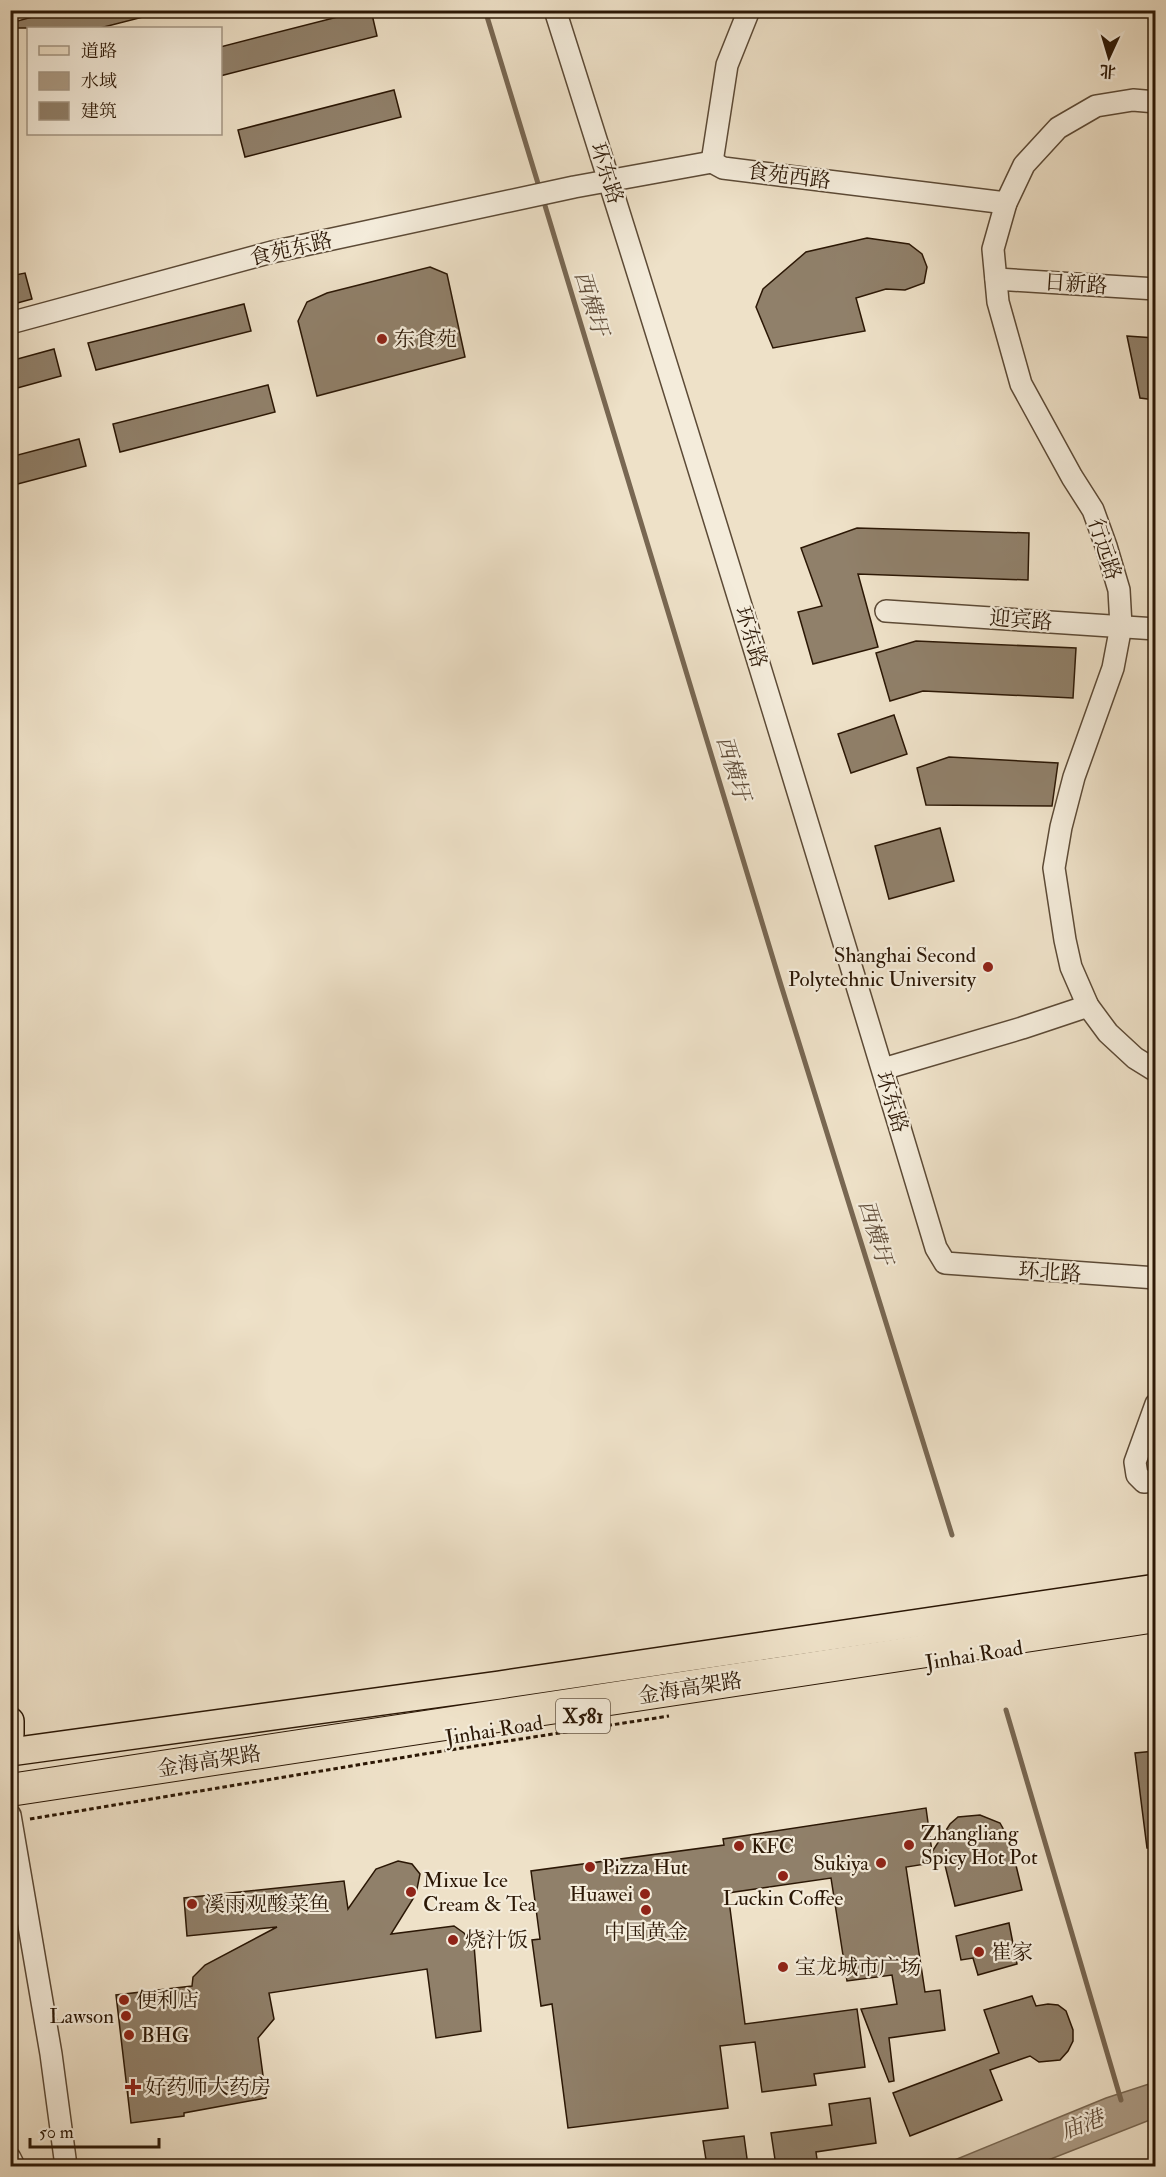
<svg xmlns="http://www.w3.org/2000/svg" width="1166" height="2177" viewBox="0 0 1166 2177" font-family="'IM FELL Double Pica','Noto Serif SC',serif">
	<rect width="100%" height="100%" fill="#eee1c8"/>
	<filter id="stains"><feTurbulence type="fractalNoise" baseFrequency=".00333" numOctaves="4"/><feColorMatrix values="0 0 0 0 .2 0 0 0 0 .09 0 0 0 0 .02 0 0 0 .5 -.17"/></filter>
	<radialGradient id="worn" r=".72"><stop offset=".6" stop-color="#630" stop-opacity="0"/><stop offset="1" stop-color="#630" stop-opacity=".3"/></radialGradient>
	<path fill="#ac9c86" stroke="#786752" stroke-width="1.5" d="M1155,2082V2118L1033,2166H940L1106,2098Z"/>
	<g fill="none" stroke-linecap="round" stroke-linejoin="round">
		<g stroke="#786752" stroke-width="5">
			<path d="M485,10L540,190"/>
			<path d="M543,199L781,985L952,1535"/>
			<path d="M1006,1710L1121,2100"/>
		</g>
	</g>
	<g fill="#90806a" stroke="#2b1705" stroke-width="1.5">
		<path d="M58,10H151V15L100,28H10V23Z"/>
		<path d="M365,10H371L377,36L220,76V47Z"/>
		<path d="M394,90L401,117L245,157L238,130Z"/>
		<path d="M867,238L909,244L922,254L927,267L924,283L905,290L886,289L856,298L865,331L773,348L756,307L763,289L806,252Z"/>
		<path d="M430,267L447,274L465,357L317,396L298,321L307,302L327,293Z"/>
		<path d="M25,273L32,299L10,305V276Z"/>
		<path d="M244,304L251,331L96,370L88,343Z"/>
		<path d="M1127,336L1155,338V400L1140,398Z"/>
		<path d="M54,349L61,376L10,390V361Z"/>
		<path d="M268,385L275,412L120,452L113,424Z"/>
		<path d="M79,439L86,466L10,486V457Z"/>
		<path d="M857,528L1029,533L1028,580L858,574L878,647L813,664L798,612L822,606L801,548Z"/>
		<path d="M916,641L1076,648L1073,698L923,691L890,701L876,653Z"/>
		<path d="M894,715L907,754L851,773L838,734Z"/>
		<path d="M949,757L1058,763L1052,806L926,805L917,768Z"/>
		<path d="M940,828L954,881L889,899L875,846Z"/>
		<path d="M1155,1751V1848H1147L1135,1753Z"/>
		<path d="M926,1808L932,1852L950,1824L958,1817L980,1815L1000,1823L1010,1841L1022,1890L955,1906L944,1861L906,1867L925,1992L940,1990L945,2030L889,2038L894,2081L889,2082L861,2009L897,2004L892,1975L847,1981L831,1878L728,1893L745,2024L857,2009L865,2067L814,2074L816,2085L762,2092L755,2042L720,2046L728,2108L568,2128L552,2004L541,2006L532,1940L540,1939L531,1871L724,1845L723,1839Z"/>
		<path d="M398,1861L412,1864L420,1874L416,1894L391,1934L454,1926L464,1933L474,1945L481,2031L436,2038L427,1969L269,1993L274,2019L258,2038L266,2098L184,2113V2116L131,2123L116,1995L192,1986L193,1977L205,1965L277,1927L187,1936L184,1898L344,1881L348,1909L376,1869Z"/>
		<path d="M1009,1923L1017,1964L978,1975L973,1958L961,1960L956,1936Z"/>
		<path d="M1032,1996L1036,2006L1048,2004L1058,2005L1066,2011L1073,2030V2041L1068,2051L1060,2060L1039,2062L1030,2056L990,2070L1002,2100L910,2136L893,2093L999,2053L984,2010Z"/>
		<path d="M870,2098L876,2143L816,2152L818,2166H776L771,2133L832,2125L829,2104Z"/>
		<path d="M744,2136L748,2166H707L703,2141Z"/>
	</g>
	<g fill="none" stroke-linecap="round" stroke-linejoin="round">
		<defs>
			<g id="minor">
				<path d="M555,10C686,422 812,835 936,1248L945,1263L1156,1278"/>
				<path d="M1156,102L1133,100L1096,106L1058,128L1024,165L1006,203L993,249L998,302L1021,384L1072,477L1093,510L1106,546L1119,590L1121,626L1113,668L1074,777L1061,827L1054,868L1065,940L1071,967L1088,1006L1108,1033L1135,1058L1156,1071"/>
				<path d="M712,162L727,65L749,10"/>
				<path d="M996,279L1156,289"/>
				<path d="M10,323L272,252L574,187L712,162L723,168L1006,203"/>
				<path d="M886,611L1156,629"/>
				<path d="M883,1069L1022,1028L1088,1006"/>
				<path d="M1156,1404L1135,1462L1137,1475L1144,1482L1156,1481"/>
				<path d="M10,1815L51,2054L66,2166"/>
				<path d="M10,2158L14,2166"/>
			</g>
			<g id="major">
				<path d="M10,1721V1734"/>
				<path d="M10,1752L499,1685L1156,1588"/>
			</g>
			<path id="highway" d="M10,1790L1156,1616"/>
		</defs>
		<use href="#minor" stroke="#5c4a36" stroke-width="24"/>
		<use href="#major" stroke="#2b1705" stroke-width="30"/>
		<use href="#highway" stroke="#2b1705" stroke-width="34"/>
		<path stroke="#2b1705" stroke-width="3" stroke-dasharray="4.5 3" stroke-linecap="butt" d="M30,1819L424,1754L669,1716"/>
		<use href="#minor" stroke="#f4ecdb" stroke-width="21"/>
		<use href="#major" stroke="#eee1c8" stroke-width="27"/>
		<use href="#highway" stroke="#eee1c8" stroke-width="32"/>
	</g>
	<g fill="#8f2418" stroke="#f4ecdb" stroke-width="2">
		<circle cx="382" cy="339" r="6"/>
		<circle cx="988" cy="967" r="6"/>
		<circle cx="909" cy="1845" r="6"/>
		<circle cx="739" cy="1846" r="6"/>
		<circle cx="881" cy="1863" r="6"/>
		<circle cx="590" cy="1867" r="6"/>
		<circle cx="783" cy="1876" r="6"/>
		<circle cx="411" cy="1892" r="6"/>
		<circle cx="645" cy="1894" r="6"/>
		<circle cx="192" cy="1904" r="6"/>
		<circle cx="646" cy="1910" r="6"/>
		<circle cx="453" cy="1940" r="6"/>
		<circle cx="979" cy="1952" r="6"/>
		<circle cx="783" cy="1967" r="6"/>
		<circle cx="124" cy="2000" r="6"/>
		<circle cx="126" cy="2016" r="6"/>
		<circle cx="129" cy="2035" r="6"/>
		<path d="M130 2078h6v6h6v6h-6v6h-6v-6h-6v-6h6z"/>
	</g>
	<g text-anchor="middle" stroke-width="4.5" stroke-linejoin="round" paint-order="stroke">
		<rect fill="#f4ecdb" stroke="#675745" stroke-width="1.5" x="556" y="1699" width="54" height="34" rx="4.5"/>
		<g font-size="20" font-weight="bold" fill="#2b1705">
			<text x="583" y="1723">X581</text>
		</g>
		<g font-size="21" fill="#2b1705" stroke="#f4ecdb">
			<text transform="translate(607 173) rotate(72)" y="7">环东路</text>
			<text transform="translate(789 176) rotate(7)" y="7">食苑西路</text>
			<text transform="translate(291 249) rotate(-13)" y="7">食苑东路</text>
			<text transform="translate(1076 284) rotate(4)" y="7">日新路</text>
			<text transform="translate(1105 549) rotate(72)" y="7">行远路</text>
			<text transform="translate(1021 620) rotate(4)" y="7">迎宾路</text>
			<text transform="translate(751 637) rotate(73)" y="7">环东路</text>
			<text transform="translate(892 1102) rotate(73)" y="7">环东路</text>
			<text transform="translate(1050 1272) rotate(4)" y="7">环北路</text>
			<text transform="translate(974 1655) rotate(-9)" y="7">Jinhai Road</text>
			<text transform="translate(690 1688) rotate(-9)" y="7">金海高架路</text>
			<text transform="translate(494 1730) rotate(-9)" y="7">Jinhai Road</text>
			<text transform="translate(209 1761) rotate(-9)" y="7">金海高架路</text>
		</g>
		<g font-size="21" fill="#2b1705" stroke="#f4ecdb" text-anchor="start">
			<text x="394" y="346">东食苑</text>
			<text x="976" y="962" text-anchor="end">Shanghai Second<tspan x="976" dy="24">Polytechnic University</tspan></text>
			<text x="921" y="1840">Zhangliang<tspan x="921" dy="24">Spicy Hot Pot</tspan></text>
			<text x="751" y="1853">KFC</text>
			<text x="869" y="1870" text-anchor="end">Sukiya</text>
			<text x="602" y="1874">Pizza Hut</text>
			<text x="423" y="1887">Mixue Ice<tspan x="423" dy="24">Cream &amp; Tea</tspan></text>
			<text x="633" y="1901" text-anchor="end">Huawei</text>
			<text x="783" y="1905" text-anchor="middle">Luckin Coffee</text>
			<text x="204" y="1911">溪雨观酸菜鱼</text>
			<text x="646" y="1939" text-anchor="middle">中国黄金</text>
			<text x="465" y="1947">烧汁饭</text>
			<text x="991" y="1959">崔家</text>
			<text x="795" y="1974">宝龙城市广场</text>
			<text x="136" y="2007">便利店</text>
			<text x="114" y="2023" text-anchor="end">Lawson</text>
			<text x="141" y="2042">BHG</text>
			<text x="145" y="2094">好药师大药房</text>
		</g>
		<g font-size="22" font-style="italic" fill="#5f4c39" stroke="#f4ecdb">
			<text transform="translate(592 303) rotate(73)" y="8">西横圩</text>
			<text transform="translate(734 768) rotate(73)" y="8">西横圩</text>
			<text transform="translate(876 1232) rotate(73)" y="8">西横圩</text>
			<text transform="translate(1082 2124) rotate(-21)" y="8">庙港</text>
		</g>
	</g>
	<rect width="1166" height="2177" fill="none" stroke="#eee1c8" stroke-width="36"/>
	<rect x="12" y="12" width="1142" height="2153" fill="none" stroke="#2b1705" stroke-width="3"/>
	<rect x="18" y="18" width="1130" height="2141" fill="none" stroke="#2b1705" stroke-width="1.5"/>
	<rect x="27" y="27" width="195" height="108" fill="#f4ecdb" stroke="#a49785" stroke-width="1.5"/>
	<rect x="39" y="46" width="30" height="9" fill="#eee1c8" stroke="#a49785" stroke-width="1.5"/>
	<text x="81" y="57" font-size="18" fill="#2b1705">道路</text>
	<rect x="39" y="72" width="30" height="18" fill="#ac9c86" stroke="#a49785" stroke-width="1.5"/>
	<text x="81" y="87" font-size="18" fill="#2b1705">水域</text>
	<rect x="39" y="102" width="30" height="18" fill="#90806a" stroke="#a49785" stroke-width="1.5"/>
	<text x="81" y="117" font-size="18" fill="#2b1705">建筑</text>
	<g transform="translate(1109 57) rotate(184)" stroke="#f4ecdb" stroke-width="4.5" paint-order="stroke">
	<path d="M0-4.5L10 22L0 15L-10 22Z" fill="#2b1705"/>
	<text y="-9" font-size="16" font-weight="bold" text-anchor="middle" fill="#2b1705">北</text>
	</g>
	<path d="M30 2138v9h129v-9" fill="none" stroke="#2b1705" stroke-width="3"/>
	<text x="39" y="2138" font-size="18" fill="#2b1705" stroke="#f4ecdb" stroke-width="4.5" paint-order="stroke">50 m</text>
	<rect width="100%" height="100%" filter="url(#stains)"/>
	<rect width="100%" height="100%" fill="url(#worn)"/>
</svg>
